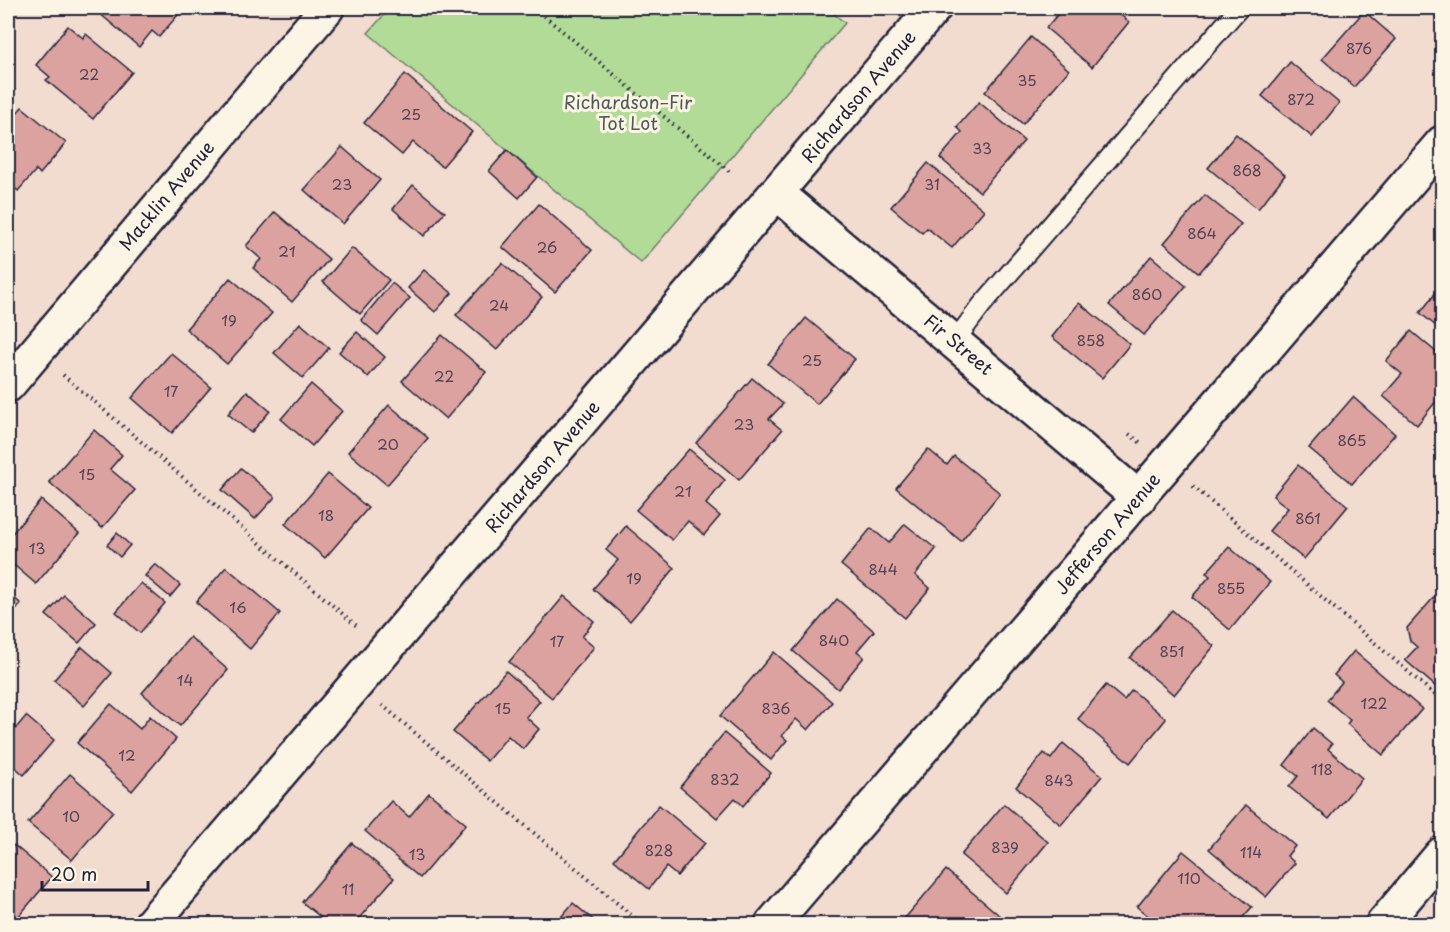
<svg xmlns="http://www.w3.org/2000/svg" width="1450" height="932" viewBox="0 0 1450 932" font-family="'Playpen Sans',sans-serif">
	<rect width="100%" height="100%" fill="#f2dcd0"/>
	<filter id="ink" filterUnits="userSpaceOnUse"><feTurbulence type="fractalNoise" baseFrequency=".0167" numOctaves="2"/><feDisplacementMap in="SourceGraphic" scale="12" xChannelSelector="R" yChannelSelector="G"/><feConvolveMatrix kernelMatrix="1 2 1 2 8 2 1 2 1" color-interpolation-filters="sRGB"/></filter>
	<g filter="url(#ink)">
		<path fill="#b2db98" stroke="#6a7e6a" stroke-width="1.5" d="M390,8H827L845,23L641,263L368,33Z"/>
		<g fill="#dca29f" stroke="#22223b" stroke-width="1.5">
			<path d="M103,8H184L159,37L152,31L139,47L99,13Z"/>
			<path d="M1063,8H1112L1129,22L1092,67L1046,28Z"/>
			<path d="M1364,11L1396,39L1354,87L1322,59Z"/>
			<path d="M68,26L83,38L86,34L132,72L93,119L46,80L50,77L36,65Z"/>
			<path d="M1031,37L1069,70L1023,124L985,92Z"/>
			<path d="M1290,62L1339,103L1312,137L1262,96Z"/>
			<path d="M405,74L472,132L442,167L413,142L402,155L364,123Z"/>
			<path d="M979,102L1024,141L980,192L940,158L962,132L957,127Z"/>
			<path d="M22,107L66,143L40,174L36,170L18,191L8,182V123Z"/>
			<path d="M1236,134L1285,175L1258,209L1208,168Z"/>
			<path d="M342,147L380,180L343,224L304,190Z"/>
			<path d="M507,150L537,177L519,198L489,171Z"/>
			<path d="M928,163L984,210L952,248L927,228L922,233L891,207Z"/>
			<path d="M413,185L445,212L424,236L393,209Z"/>
			<path d="M1205,195L1241,224L1199,273L1164,243Z"/>
			<path d="M539,204L592,250L555,292L502,247Z"/>
			<path d="M275,212L329,259L292,302L253,268L261,259L246,246Z"/>
			<path d="M352,248L389,280L360,314L323,282Z"/>
			<path d="M1151,256L1186,286L1144,335L1109,305Z"/>
			<path d="M502,263L542,297L497,350L456,315Z"/>
			<path d="M424,270L452,293L435,312L408,288Z"/>
			<path d="M230,278L272,313L227,364L186,329Z"/>
			<path d="M392,283L410,298L378,335L361,320Z"/>
			<path d="M1442,285V331L1420,313Z"/>
			<path d="M1079,303L1130,344L1102,378L1052,337Z"/>
			<path d="M806,318L855,359L817,404L768,364Z"/>
			<path d="M300,323L329,348L303,378L274,353Z"/>
			<path d="M1411,331L1442,357V394L1417,425L1383,396L1402,374L1386,361Z"/>
			<path d="M357,332L385,357L368,377L339,352Z"/>
			<path d="M442,335L486,372L446,419L402,381Z"/>
			<path d="M171,353L211,387L172,433L132,398Z"/>
			<path d="M752,378L783,404L769,419L782,430L739,480L696,443Z"/>
			<path d="M311,384L342,411L312,446L281,419Z"/>
			<path d="M247,391L270,411L251,433L228,414Z"/>
			<path d="M1353,397L1395,434L1352,484L1309,448Z"/>
			<path d="M389,405L428,438L387,485L348,452Z"/>
			<path d="M94,430L122,455L110,469L135,490L102,528L49,482Z"/>
			<path d="M689,449L725,480L706,504L720,516L704,535L688,521L672,540L636,510Z"/>
			<path d="M928,449L947,465L954,456L1000,493L961,541L896,488Z"/>
			<path d="M1298,465L1348,506L1304,559L1269,531L1288,508L1273,496Z"/>
			<path d="M241,468L275,497L255,519L222,490Z"/>
			<path d="M328,474L368,508L325,558L285,524Z"/>
			<path d="M41,500L79,533L36,584L8,560V538Z"/>
			<path d="M905,524L936,549L915,575L930,588L905,618L841,565L871,528L889,543Z"/>
			<path d="M626,526L675,568L630,621L593,589L618,560L606,550Z"/>
			<path d="M117,533L130,545L120,557L107,545Z"/>
			<path d="M1229,547L1270,582L1230,630L1192,597L1210,576L1206,573Z"/>
			<path d="M155,564L180,585L170,597L145,576Z"/>
			<path d="M226,567L280,613L250,649L196,602Z"/>
			<path d="M141,583L165,603L140,633L116,612Z"/>
			<path d="M8,592L21,604L8,620Z"/>
			<path d="M64,595L96,623L79,643L46,615Z"/>
			<path d="M564,596L594,621L582,637L594,647L552,698L509,662Z"/>
			<path d="M1435,596L1442,602V692L1405,660L1417,647L1410,641L1407,628Z"/>
			<path d="M837,599L874,631L857,651L864,657L838,689L793,651Z"/>
			<path d="M1172,610L1214,646L1174,695L1130,658Z"/>
			<path d="M190,637L228,670L180,726L142,693Z"/>
			<path d="M82,647L112,673L84,706L54,680Z"/>
			<path d="M1354,651L1422,709L1383,755L1347,724L1350,720L1327,700L1342,682L1334,675Z"/>
			<path d="M774,652L832,702L808,730L796,719L782,736L787,740L771,760L720,716Z"/>
			<path d="M506,671L540,701L526,717L539,729L523,749L508,736L487,761L453,732Z"/>
			<path d="M1106,685L1124,700L1132,690L1166,719L1130,763L1078,719Z"/>
			<path d="M111,704L140,729L150,716L176,739L132,791L77,743Z"/>
			<path d="M26,716L54,740L24,775L8,761V738Z"/>
			<path d="M1313,728L1332,744L1328,749L1362,778L1329,819L1289,787L1298,776L1284,765Z"/>
			<path d="M724,733L771,773L743,806L735,798L717,818L680,787Z"/>
			<path d="M1063,743L1102,776L1061,825L1016,787L1044,753L1051,759Z"/>
			<path d="M70,774L113,811L72,860L28,823Z"/>
			<path d="M429,793L466,824L420,878L365,831L391,801L409,817Z"/>
			<path d="M1004,804L1048,842L1006,893L961,855Z"/>
			<path d="M659,805L705,843L677,876L666,867L649,889L614,860Z"/>
			<path d="M1246,805L1295,846L1287,856L1295,863L1266,897L1209,849Z"/>
			<path d="M352,843L394,878L354,924H329L302,902Z"/>
			<path d="M14,845L52,877L12,924H8V852Z"/>
			<path d="M1183,851L1252,907L1237,924H1187L1185,923L1184,924H1158L1137,907Z"/>
			<path d="M946,870L1006,921L1003,924H900Z"/>
			<path d="M573,903L598,924H555Z"/>
		</g>
		<g fill="none" stroke-linecap="round" stroke-linejoin="round">
			<defs>
				<path id="service" d="M954,342L981,306L1239,8"/>
				<g id="minor">
					<path d="M777,193L1139,498"/>
					<path d="M8,385L327,8"/>
					<path d="M151,924L934,8"/>
					<path d="M1383,924L1442,854"/>
				</g>
				<path id="tertiary" d="M772,924L1442,143"/>
			</defs>
			<use href="#service" stroke="#22223b" stroke-width="22"/>
			<use href="#minor" stroke="#22223b" stroke-width="38"/>
			<use href="#tertiary" stroke="#22223b" stroke-width="38"/>
			<g stroke="#22223b" stroke-width="4" stroke-dasharray="1.5 4.5" stroke-linecap="butt">
				<path d="M535,8L730,172"/>
				<path d="M63,375L358,627"/>
				<path d="M1129,434L1141,443"/>
				<path d="M1193,486L1442,701"/>
				<path d="M382,705L642,924"/>
			</g>
			<use href="#service" stroke="#fcf5e5" stroke-width="18"/>
			<use href="#minor" stroke="#fcf5e5" stroke-width="33"/>
			<use href="#tertiary" stroke="#fcf5e5" stroke-width="33"/>
		</g>
	</g>
	<g text-anchor="middle" stroke-width="6" stroke-linejoin="round" paint-order="stroke">
		<g font-size="15" fill="#504254">
			<text x="1359" y="54">876</text>
			<text x="89" y="80">22</text>
			<text x="1027" y="86">35</text>
			<text x="1301" y="105">872</text>
			<text x="411" y="120">25</text>
			<text x="982" y="154">33</text>
			<text x="1247" y="176">868</text>
			<text x="342" y="190">23</text>
			<text x="932" y="190">31</text>
			<text x="1202" y="239">864</text>
			<text x="547" y="253">26</text>
			<text x="287" y="257">21</text>
			<text x="1147" y="300">860</text>
			<text x="499" y="311">24</text>
			<text x="229" y="326">19</text>
			<text x="1091" y="346">858</text>
			<text x="812" y="366">25</text>
			<text x="444" y="382">22</text>
			<text x="171" y="397">17</text>
			<text x="744" y="430">23</text>
			<text x="1352" y="446">865</text>
			<text x="388" y="450">20</text>
			<text x="87" y="480">15</text>
			<text x="683" y="497">21</text>
			<text x="326" y="521">18</text>
			<text x="1308" y="524">861</text>
			<text x="37" y="554">13</text>
			<text x="883" y="575">844</text>
			<text x="634" y="584">19</text>
			<text x="1231" y="594">855</text>
			<text x="238" y="613">16</text>
			<text x="834" y="646">840</text>
			<text x="557" y="647">17</text>
			<text x="1172" y="657">851</text>
			<text x="185" y="686">14</text>
			<text x="1374" y="709">122</text>
			<text x="503" y="714">15</text>
			<text x="776" y="714">836</text>
			<text x="127" y="761">12</text>
			<text x="1322" y="775">118</text>
			<text x="725" y="785">832</text>
			<text x="1059" y="786">843</text>
			<text x="71" y="822">10</text>
			<text x="1005" y="853">839</text>
			<text x="659" y="856">828</text>
			<text x="1251" y="858">114</text>
			<text x="417" y="860">13</text>
			<text x="1189" y="884">110</text>
			<text x="348" y="895">11</text>
		</g>
		<g font-size="18" fill="#22223b" stroke="#fcf5e5">
			<text transform="translate(859 97) rotate(-50)" y="6">Richardson Avenue</text>
			<text transform="translate(167 196) rotate(-50)" y="6">Macklin Avenue</text>
			<text transform="translate(958 345) rotate(40)" y="6">Fir Street</text>
			<text transform="translate(543 467) rotate(-50)" y="6">Richardson Avenue</text>
			<text transform="translate(1108 534) rotate(-50)" y="6">Jefferson Avenue</text>
		</g>
		<g font-size="18" fill="#4d5a57" stroke="#fcf5e5">
			<text x="628" y="109">Richardson–Fir<tspan x="628" dy="21">Tot Lot</tspan></text>
		</g>
	</g>
	<rect width="1450" height="932" fill="none" stroke="#fcf5e5" stroke-width="30"/>
	<rect x="15" y="15" width="1420" height="902" fill="none" stroke="#22223b" stroke-width="2" filter="url(#ink)"/>
	<path d="M42 881v9h106v-9" fill="none" stroke="#22223b" stroke-width="3"/>
	<text x="51" y="881" font-size="18" fill="#22223b" stroke="#fcf5e5" stroke-width="4.5" paint-order="stroke">20 m</text>
</svg>
